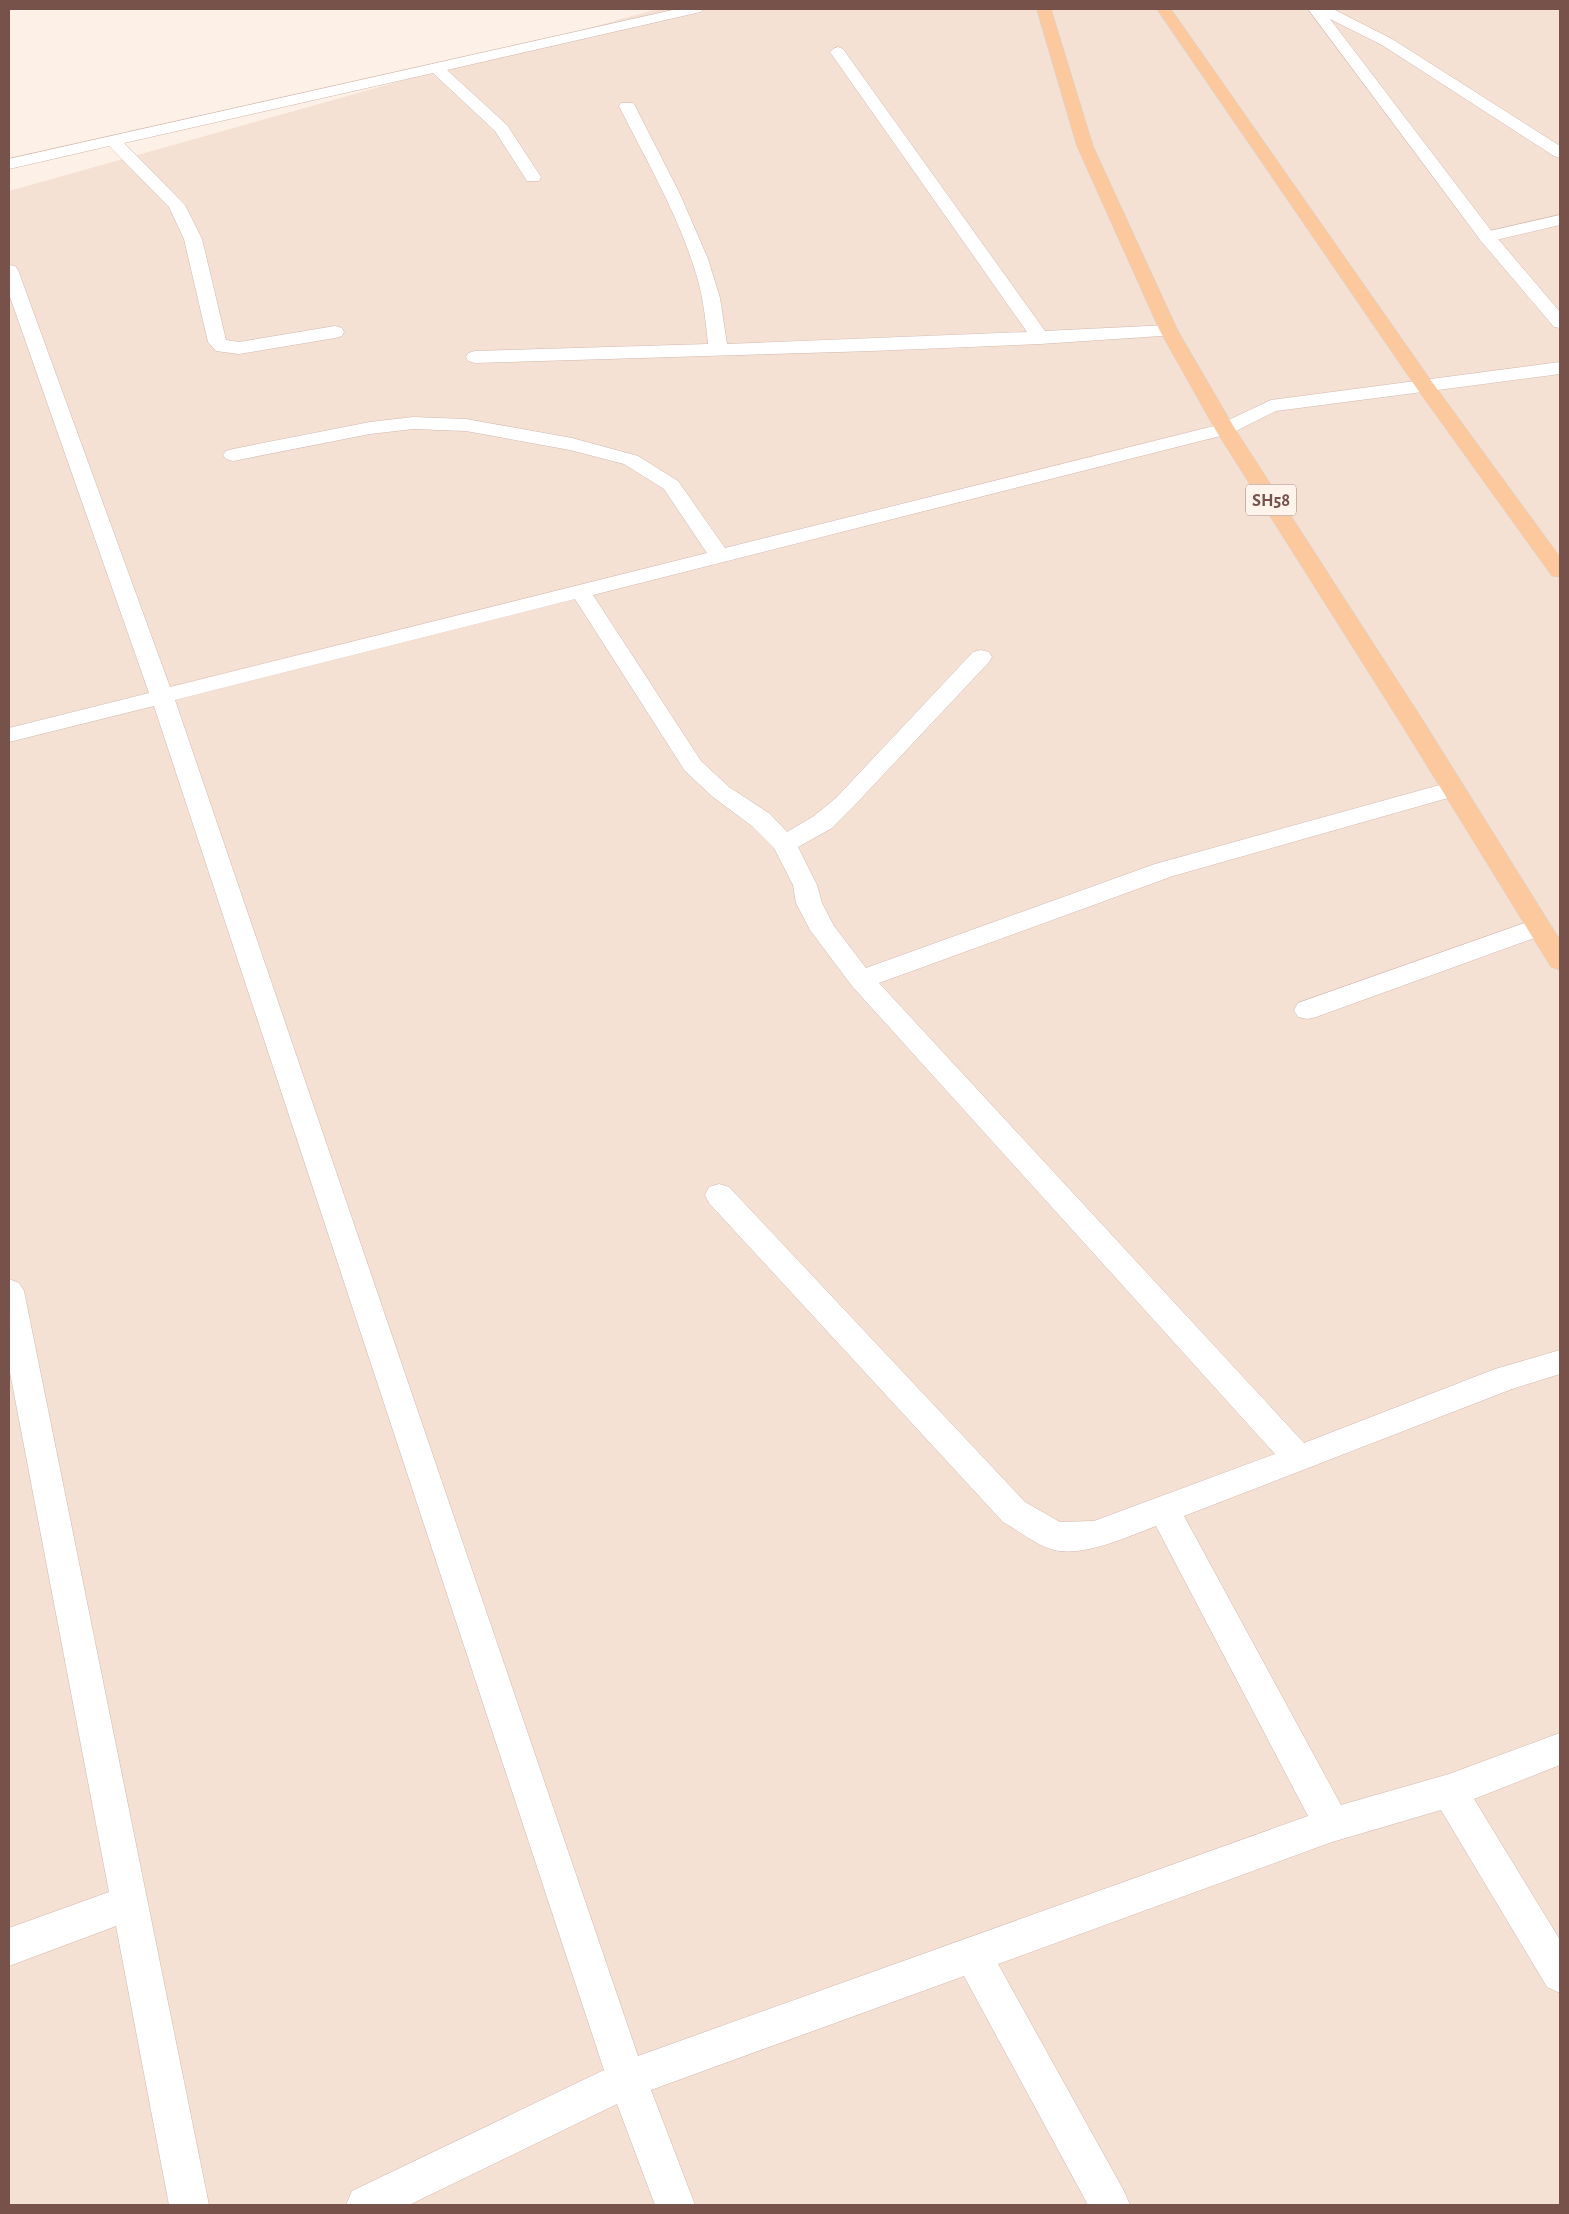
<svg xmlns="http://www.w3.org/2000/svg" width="1569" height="2214" viewBox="0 0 1569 2214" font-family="'Alegreya Sans',sans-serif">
	<rect width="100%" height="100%" fill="#fdf0e6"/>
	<path fill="#f5e0d4" d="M657,9H1560V2205H9V191Z"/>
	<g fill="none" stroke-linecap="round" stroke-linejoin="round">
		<defs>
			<g id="street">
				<path d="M677,9H703L701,12L696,13L447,70L507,125L541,177L539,181H527L495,131L433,73L124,143L185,205L202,239L226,340L239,342L335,326L342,328L344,332L342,336L335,338L239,354L216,351L208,342L184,239L169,207L109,146L9,169V159Z"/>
				<path d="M838,47L843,49L1045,331L1169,325L1176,327L1178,331L1176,335L1040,344L872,351L475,363L468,361L466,357L468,353L475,351L708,344C706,324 704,304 699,284C682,221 648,164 619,106L621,103H633L635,106L679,192L708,259L720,298L727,344L1027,332L830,52L833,49Z"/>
				<path d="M1560,215V225L1487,242L1481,241L1478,237L1481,233Z"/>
				<path d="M9,265L15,266L18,270L170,687L707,553L664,489L624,464L570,450L466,431L413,429L370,434L233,461L226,459L223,455L226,451L233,449L370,422L413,417L466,419L572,438L638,456L678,481L725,548L1218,425L1271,400L1560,362V374L1276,411L1232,433L593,595L701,761L729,787L770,814L787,832L814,816L836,798L973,652L981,650L989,652L992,657L989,662L852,808L832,828L798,847L817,885L822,903L834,926L866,968L1155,864L1454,781L1462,784L1466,789L1462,794L1173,876L879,983L1304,1443L1495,1369L1560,1350V1374L1512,1389L1184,1516L1341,1805L1449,1774L1560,1733V1765L1474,1799L1560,1940V1993L1547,1987L1441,1810L1332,1842L998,1964L1124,2191L1130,2205H1088L964,1976L651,2090L695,2205H655L617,2104L409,2205H346L352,2191L604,2070L154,706L9,742V728L149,693L9,294ZM575,599L685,771L713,797L752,826L774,848L793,885L796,903L810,930L852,986L1275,1454L1094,1521L1060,1522L1025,1502L729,1187L719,1184L709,1187L705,1195L709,1203L1003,1522C1019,1531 1036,1545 1054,1550C1084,1557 1127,1537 1156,1526L1308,1816L638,2056L175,700Z"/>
				<path d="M1539,918L1548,921L1552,927L1548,933L1316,1017L1307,1019L1298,1017L1294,1010L1298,1003Z"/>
				<path d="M9,1279L19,1283L24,1291L209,2205H169L116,1926L9,1966V1928L109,1892L9,1367Z"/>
			</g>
			<path id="secondary" d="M1308,9H1333L1392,39L1560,146V158L1554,156L1382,45L1330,19L1493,233L1560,312V328L1554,327L1481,241Z"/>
			<g id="primary">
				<path d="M1037,9H1051L1093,146L1178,331L1235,429L1424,722L1560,940V970L1551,967L1400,722L1215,429L1160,331L1077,146Z"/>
				<path d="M1157,9H1171L1432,382L1560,557V577L1552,576L1418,390Z"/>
			</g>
		</defs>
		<use href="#street" stroke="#d1b8ae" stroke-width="1"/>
		<use href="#secondary" stroke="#d4b6ac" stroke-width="1"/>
		<use href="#primary" stroke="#d9cfcc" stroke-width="1"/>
		<use href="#street" fill="#fff" fill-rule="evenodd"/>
		<use href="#secondary" fill="#fff" fill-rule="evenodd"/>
		<use href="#primary" fill="#fcc89d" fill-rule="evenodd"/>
	</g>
	<g text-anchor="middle" stroke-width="4" stroke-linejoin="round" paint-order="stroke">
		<rect fill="#fff4ec" stroke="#a0837b" stroke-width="1" x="1246" y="484.5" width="50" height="31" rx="4"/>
		<g font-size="18" font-weight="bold" fill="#77524a">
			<text x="1271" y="506">SH58</text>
		</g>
	</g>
	<rect width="1569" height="2214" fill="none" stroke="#77524a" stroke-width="20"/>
</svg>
